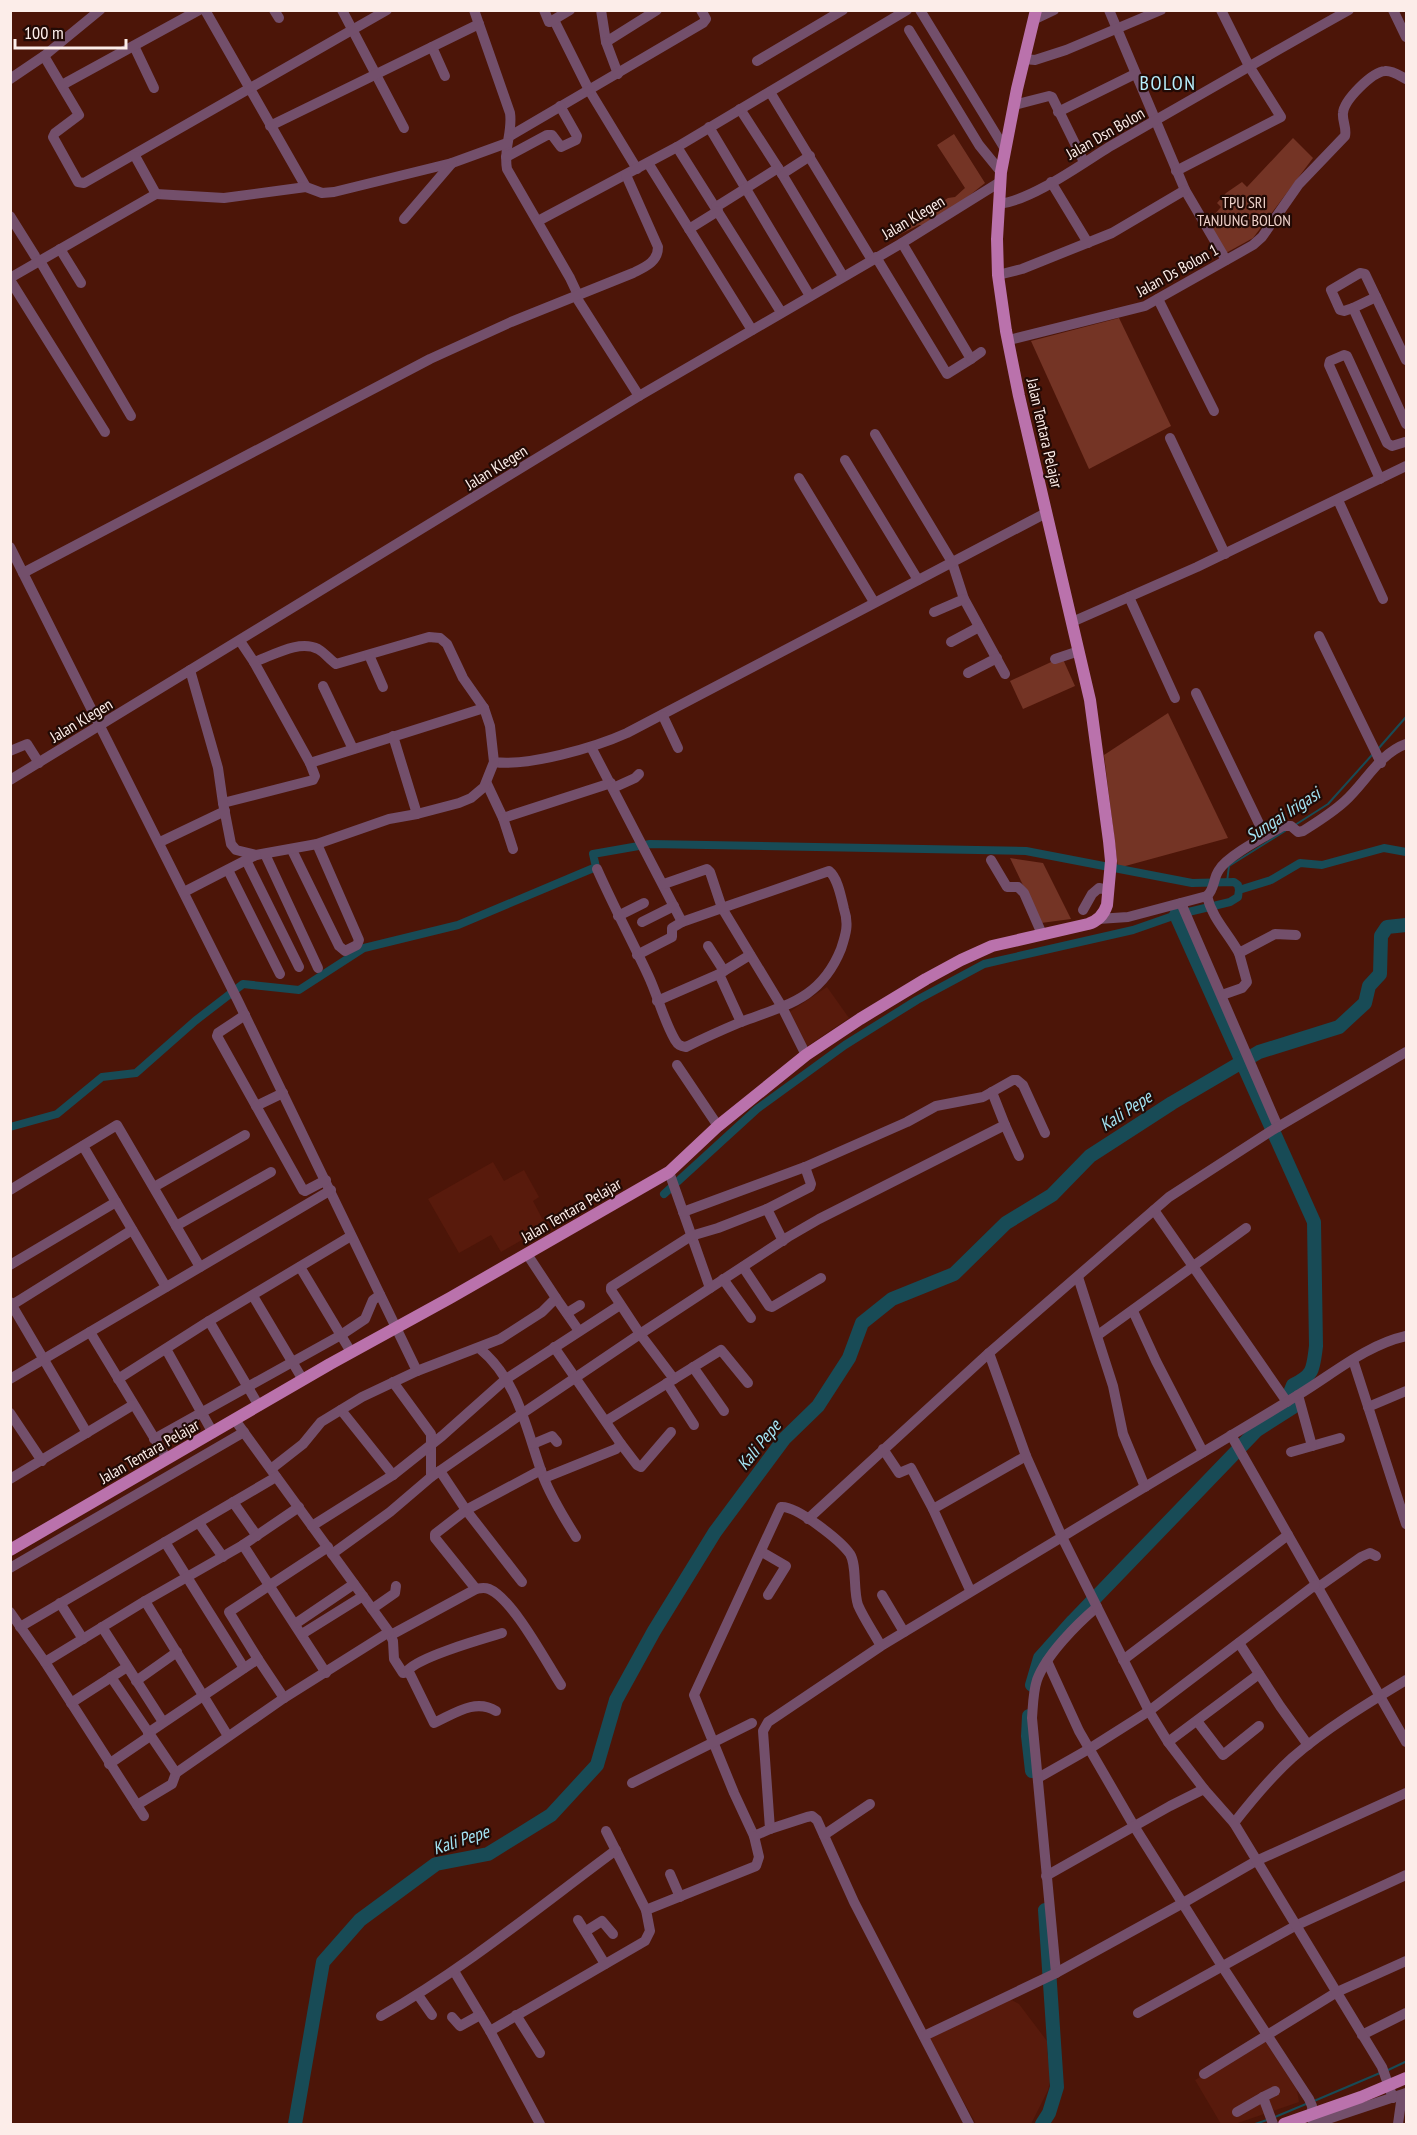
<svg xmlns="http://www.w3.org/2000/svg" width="1417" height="2135" viewBox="0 0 1417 2135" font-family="'PT Sans Narrow',sans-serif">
	<rect width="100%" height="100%" fill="#4c1508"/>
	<g fill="#581a0c">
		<path d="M827,987L849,1018L806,1047L788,1013Z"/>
		<path d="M493,1162L504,1181L524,1170L539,1197L533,1201L546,1226L501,1252L491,1235L459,1253L428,1199Z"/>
		<path d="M1008,1998L1019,2004L1047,2041V2053L1052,2073L1048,2090L1031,2124H976L929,2039Z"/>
		<path d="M1264,2039L1297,2090L1299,2102L1235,2124H1221L1195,2080Z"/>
	</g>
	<g fill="#743425">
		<path d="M954,134L985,183L960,203L925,225H919L899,235L897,232L948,198L955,197L965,188L937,145Z"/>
		<path d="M1293,138L1313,158L1253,238L1226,253L1207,223L1221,207L1217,203L1226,193L1242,182L1247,187Z"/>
		<path d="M1119,318L1171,426L1089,469L1031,341Z"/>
		<path d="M1062,657L1075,686L1023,709L1010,681Z"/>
		<path d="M1168,713L1228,838L1118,868L1104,755Z"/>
		<path d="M1010,858L1043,863L1071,919L1041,923Z"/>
	</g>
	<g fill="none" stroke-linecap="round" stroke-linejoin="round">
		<g stroke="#184b56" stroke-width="2">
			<path d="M1378,749L1406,717"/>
			<path d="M1295,825L1328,804L1372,755"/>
			<path d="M1227,882L1229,866L1285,831"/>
			<path d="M1386,2071L1405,2062"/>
			<path d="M1314,2101L1380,2073"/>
			<path d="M1275,2117L1306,2104"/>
			<path d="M1255,2124L1267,2120"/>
		</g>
		<g stroke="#184b56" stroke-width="8">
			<path d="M10,1127L57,1114L102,1077L136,1073L195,1021L243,984L299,990L364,948L458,925L596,867L593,854L650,844L1026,851L1192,883L1234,882L1238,885L1239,890"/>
			<path d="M664,1194L757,1109L845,1045L917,1000L984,964L1133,930L1176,915L1230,902L1238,897L1239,890L1271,880L1300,863L1322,865L1384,848L1406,852"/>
		</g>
		<g stroke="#184b56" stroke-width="14">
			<path d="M1032,1685L1040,1658L1073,1621L1257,1430L1293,1407L1289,1395L1293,1385C1314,1375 1313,1369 1316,1346L1314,1222L1176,915"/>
			<path d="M1029,1716L1028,1736L1032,1771"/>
			<path d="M295,2124L323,1962L360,1920L436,1864L488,1854L551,1815L597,1765L616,1700L654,1631L715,1532L784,1439L818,1406L849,1358L862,1323L892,1299L954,1274L1006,1223L1052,1195L1090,1156L1172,1103L1259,1052L1339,1027L1365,1003L1369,986L1380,974L1381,936L1387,927L1406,925"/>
			<path d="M1042,2124L1049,2113L1057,2087L1045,1910"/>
		</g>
		<g stroke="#734f6b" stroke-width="10">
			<path d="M205,10L306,187"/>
			<path d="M274,10L279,18"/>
			<path d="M342,10L404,128"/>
			<path d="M474,10L510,113C513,132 503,149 507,169L570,278L577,293L578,300L639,396"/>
			<path d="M544,10L549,22"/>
			<path d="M601,10L606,42L657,10"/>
			<path d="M920,10L1005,149"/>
			<path d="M1109,10L1185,190L1226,260"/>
			<path d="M1393,10L1406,37"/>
			<path d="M554,20L589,90L637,169"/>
			<path d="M1033,20L1054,10"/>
			<path d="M550,22L570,10"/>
			<path d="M909,30L979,145L1001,172"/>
			<path d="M606,42L618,74"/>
			<path d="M134,46L154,88"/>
			<path d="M432,47L445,76"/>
			<path d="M44,56L79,115L55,133L53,137L78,182L84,183L387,10"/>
			<path d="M1024,59L1035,60L1066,50L1161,10"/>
			<path d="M757,61L843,10"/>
			<path d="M10,79L44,56L100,10"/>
			<path d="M62,85L199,10"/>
			<path d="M770,92L872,260"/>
			<path d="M1014,105L1049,96L1052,97L1084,162"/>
			<path d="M740,109L782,174L843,276"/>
			<path d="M1058,112L1135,74"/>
			<path d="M270,126L479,24"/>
			<path d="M709,127L810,296"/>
			<path d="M510,136L703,23L706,19L701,10"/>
			<path d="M677,147L781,312"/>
			<path d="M506,157L547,135H552L561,147L576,140L577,136L560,106"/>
			<path d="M648,163L752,330"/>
			<path d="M1176,171L1281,117L1249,66L1221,10"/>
			<path d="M782,174L810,156"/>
			<path d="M1051,182L1088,243"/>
			<path d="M156,194L224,198L306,187L322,193L334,192L452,163L507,143"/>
			<path d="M999,204C1032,200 1080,165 1109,147C1189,101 1268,55 1349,10"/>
			<path d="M716,207L778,168"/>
			<path d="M10,216L35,256"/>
			<path d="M404,219L452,163"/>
			<path d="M538,221L677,147L907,10"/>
			<path d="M689,229L718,211"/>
			<path d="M60,249L81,283"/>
			<path d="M876,257L947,374L971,359L902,243"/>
			<path d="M40,261L131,416"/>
			<path d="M998,275L1022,269L1112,233L1185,190"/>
			<path d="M10,278L156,194L135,156"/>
			<path d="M10,280L105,432"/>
			<path d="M1376,297L1353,308L1406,424"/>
			<path d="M1158,299L1214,411"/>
			<path d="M1353,308L1344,311L1340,310L1331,290L1360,273L1365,274L1406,360"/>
			<path d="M1009,340L1145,306L1253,245L1262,237L1299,184L1345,136C1347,128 1342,121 1343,113C1344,100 1372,72 1385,71C1392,70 1400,76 1406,79"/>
			<path d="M971,359L981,352"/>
			<path d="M875,434L952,562L964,599L1005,674"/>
			<path d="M1170,438L1225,554"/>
			<path d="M845,460L918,580"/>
			<path d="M799,478L874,602"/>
			<path d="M1380,479L1329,365L1330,361L1344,355L1347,356L1387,443L1392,446L1405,442"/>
			<path d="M1338,500L1383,599"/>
			<path d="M10,547L238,1001L417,1371"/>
			<path d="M23,573L430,359L511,322L633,273C645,267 658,262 658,247L626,175"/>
			<path d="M1129,597L1175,698"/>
			<path d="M934,612L964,599"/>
			<path d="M1072,622L1197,567L1406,466"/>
			<path d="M1319,636L1381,763"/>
			<path d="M240,641L254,662C272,656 299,639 318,649C325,653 330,660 336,664L429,637L440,638L447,644L463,678L484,708L490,726L494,762C528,767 596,747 627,733L1046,513"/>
			<path d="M951,642L979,627"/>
			<path d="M369,655L383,687"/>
			<path d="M1055,659L1079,651"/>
			<path d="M254,662L310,763L484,708"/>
			<path d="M190,670L218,768L223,803L313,780L315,776L310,763"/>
			<path d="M968,673L997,658"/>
			<path d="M323,686L353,749"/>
			<path d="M1196,693L1265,836"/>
			<path d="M663,716L678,748"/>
			<path d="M393,736L417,814"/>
			<path d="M591,747L682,922L722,908L782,1007L806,1055"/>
			<path d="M10,751L27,744L39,763"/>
			<path d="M10,780L639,396L902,243L1000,182"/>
			<path d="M487,784L503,818L611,783"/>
			<path d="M613,788L635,778L639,774"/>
			<path d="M503,818L513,849"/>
			<path d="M160,842L225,811"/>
			<path d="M292,850L339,946L345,951L357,945L359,940L317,844"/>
			<path d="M265,854L318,968"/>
			<path d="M256,855L317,844L389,819L417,814L459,803L471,798L484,787L494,762"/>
			<path d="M246,860L299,967"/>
			<path d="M991,860L1007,887H1018L1024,893L1042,934"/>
			<path d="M597,869C613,905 631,939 648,975C658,996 663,1019 675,1040C678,1045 680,1046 686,1047C704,1038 722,1030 741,1022C786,1005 821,999 841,949C846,934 849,924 844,909C841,897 838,878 829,871L722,908L710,872L707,869L664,884"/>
			<path d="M228,870L280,974"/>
			<path d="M184,892L256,855L236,850L231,844L223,803"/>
			<path d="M1207,896C1212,918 1228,933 1239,953L1275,934L1296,935"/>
			<path d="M1181,903L1278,1127"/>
			<path d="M1083,910L1092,894L1099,888L1108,890"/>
			<path d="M618,916L644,903"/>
			<path d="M1098,919L1128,917L1207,896C1215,889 1213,878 1219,870C1228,855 1268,835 1283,826H1291L1298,832L1303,831C1317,822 1332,813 1345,801C1365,783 1380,753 1406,744"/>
			<path d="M642,922L674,906"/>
			<path d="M708,946L724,971"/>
			<path d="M637,955L672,937V928L682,922"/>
			<path d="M719,974L741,1022"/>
			<path d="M1222,995L1242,988L1247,982L1239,953"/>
			<path d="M657,1001L719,974L750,955"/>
			<path d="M245,1015L218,1033L217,1036L303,1190L305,1191L326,1180"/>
			<path d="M677,1065L718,1126"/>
			<path d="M256,1106L283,1093"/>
			<path d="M1005,1125L1019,1156"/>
			<path d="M83,1146L166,1287"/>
			<path d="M669,1172L710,1288"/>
			<path d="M154,1187L245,1135"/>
			<path d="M10,1190L117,1125L200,1267"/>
			<path d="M767,1209L810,1187L811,1184L805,1167"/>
			<path d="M1154,1210L1287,1402"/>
			<path d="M683,1212L805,1167L907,1122L936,1106L983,1097L1013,1080H1017L1023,1085L1045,1133"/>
			<path d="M176,1226L271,1172"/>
			<path d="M10,1265L116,1202"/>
			<path d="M300,1267L351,1352"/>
			<path d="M743,1267L769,1306L772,1307L821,1278"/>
			<path d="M1078,1277L1113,1386L1123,1434L1145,1487"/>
			<path d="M723,1279L751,1318"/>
			<path d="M253,1296L303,1380"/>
			<path d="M556,1298L579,1331"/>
			<path d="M10,1302L87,1433"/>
			<path d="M12,1305L132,1230"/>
			<path d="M1133,1311L1156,1361L1203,1452"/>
			<path d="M567,1313L580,1305"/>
			<path d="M209,1321L259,1406"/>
			<path d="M90,1332L167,1459"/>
			<path d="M1098,1335L1246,1228"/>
			<path d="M479,1348C519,1381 526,1430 543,1476C551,1497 564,1518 576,1537"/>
			<path d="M166,1349L213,1433"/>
			<path d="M1353,1360L1406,1524"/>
			<path d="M693,1367L724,1411"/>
			<path d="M10,1379L331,1190"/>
			<path d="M118,1379L209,1321L351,1236"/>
			<path d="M674,1379L640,1334L611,1290V1287L691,1236L718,1228L767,1209L783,1241"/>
			<path d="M393,1382L431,1434V1477"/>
			<path d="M667,1383L694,1425"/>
			<path d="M1368,1407L1406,1391"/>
			<path d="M341,1410L393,1475"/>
			<path d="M10,1413L42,1461"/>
			<path d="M235,1420L389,1632L393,1641L394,1659L403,1673L408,1672"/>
			<path d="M606,1421L721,1350L748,1383"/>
			<path d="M1231,1435L1406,1742"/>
			<path d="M154,1439L341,1335L365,1319L373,1300L380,1295"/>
			<path d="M533,1444L552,1436L557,1442"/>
			<path d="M621,1444L637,1465L641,1467L671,1432"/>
			<path d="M1312,1446L1340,1438"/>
			<path d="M883,1449L899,1473L911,1468L933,1509"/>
			<path d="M1291,1452L1312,1446L1298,1395"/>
			<path d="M271,1469L303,1444L321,1422L362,1397L417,1371L500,1339L542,1312L556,1298L527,1254"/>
			<path d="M440,1471L466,1510L522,1582"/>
			<path d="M544,1478L616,1449L621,1444L554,1347"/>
			<path d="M10,1479L133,1405"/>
			<path d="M233,1502L257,1536"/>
			<path d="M808,1519L989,1353L1169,1197L1271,1131L1406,1052"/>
			<path d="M199,1523L223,1557"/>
			<path d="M312,1526L393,1475L442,1436L506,1379L620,1305"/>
			<path d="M165,1542L244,1668"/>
			<path d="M243,1545L326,1673"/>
			<path d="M762,1552L786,1566L768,1595"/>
			<path d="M332,1554L390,1512L431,1477L523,1413L640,1334L788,1237L819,1219L1005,1125L992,1092"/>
			<path d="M10,1568L244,1432"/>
			<path d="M1317,1588L1361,1557L1370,1553L1376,1556"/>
			<path d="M476,1589L435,1538V1534L466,1510L541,1470"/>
			<path d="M970,1590L933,1509L1026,1456"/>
			<path d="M882,1595L904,1632"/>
			<path d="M145,1601L228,1736"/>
			<path d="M60,1603L83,1639"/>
			<path d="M372,1609L395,1593L396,1586"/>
			<path d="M10,1612L45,1662L144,1816"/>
			<path d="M295,1624L354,1584"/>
			<path d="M20,1627L276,1477"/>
			<path d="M102,1627L163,1722"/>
			<path d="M302,1634L363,1596"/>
			<path d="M391,1635L476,1589C481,1588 484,1587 489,1589C513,1599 546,1662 561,1685"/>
			<path d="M1239,1643L1280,1706L1308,1745"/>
			<path d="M881,1646C874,1633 864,1619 858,1605C853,1590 857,1565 850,1554C841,1541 796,1505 781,1507L694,1695L734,1793L754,1836L770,1829L763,1731L768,1722L881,1646L1062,1537L1026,1456L989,1353"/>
			<path d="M258,1659L284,1698"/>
			<path d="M1123,1660L1288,1535"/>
			<path d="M1047,1661L1079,1731L1134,1826L1222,1966L1309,2099L1312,2106L1313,2124"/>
			<path d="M45,1662L145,1601L243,1545L299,1507"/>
			<path d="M111,1677L176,1773L172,1784L137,1805"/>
			<path d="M136,1681L177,1652"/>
			<path d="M71,1703L127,1667"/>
			<path d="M496,1711C475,1698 454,1714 434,1723L408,1670C421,1656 482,1639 502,1633"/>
			<path d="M1197,1721L1223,1755L1259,1726"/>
			<path d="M148,1733L258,1659L229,1612L328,1547"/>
			<path d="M1168,1742L1259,1674"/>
			<path d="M109,1764L150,1736"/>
			<path d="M176,1773L284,1698L389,1632"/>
			<path d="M1038,1778L1089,1749L1149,1711L1315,1585"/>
			<path d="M632,1783L752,1723"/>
			<path d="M1234,1823C1252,1800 1271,1777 1292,1758C1325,1729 1368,1703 1406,1680"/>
			<path d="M770,1829L807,1817L812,1816L817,1820L854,1902L969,2124"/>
			<path d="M606,1831L646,1910"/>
			<path d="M824,1835L870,1804"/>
			<path d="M670,1874L680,1897"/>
			<path d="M1046,1876L1170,1806L1204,1789"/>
			<path d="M578,1920L605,1964"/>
			<path d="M586,1931L602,1921L613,1934"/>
			<path d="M454,1971L490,2031L645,1941L650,1931L646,1910L756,1866L759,1857L754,1836"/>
			<path d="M1056,1973L1032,1718C1033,1706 1033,1692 1037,1680C1046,1655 1077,1624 1097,1607"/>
			<path d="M418,1995L432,2015"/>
			<path d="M1138,2013L1295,1926L1406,1875"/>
			<path d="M516,2015L540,2053"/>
			<path d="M381,2016C464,1969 539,1907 616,1850"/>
			<path d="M452,2017L460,2026L480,2015"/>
			<path d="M490,2031L540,2124"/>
			<path d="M1362,2035L1406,2013"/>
			<path d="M924,2036L1054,1974L1183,1903L1256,1861L1406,1793"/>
			<path d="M1204,2074L1337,1992L1406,1961"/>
			<path d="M1263,2097L1275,2091"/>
			<path d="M1393,2098L1382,2067L1234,1823L1204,1789L1168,1742L1149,1711L1062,1537C1140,1489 1220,1443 1298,1395C1333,1374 1366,1345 1406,1336"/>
			<path d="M1237,2112L1263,2097L1273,2124"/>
			<path d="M1313,2124L1406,2093"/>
			<path d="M1398,2124L1402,2095"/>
		</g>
		<g stroke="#ba72ac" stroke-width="12">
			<path d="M10,1550L330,1364L450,1298L669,1172L718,1126L806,1055L860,1019L926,979L961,960L992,946L1088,924C1098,921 1104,914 1107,905L1111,861L1109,841L1090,700L1019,396L1006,331L998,275L997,239L1001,172L1017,89L1036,10"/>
			<path d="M1284,2124L1361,2097L1406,2078"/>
		</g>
	</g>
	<g text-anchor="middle" stroke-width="4.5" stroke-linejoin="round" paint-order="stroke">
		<g font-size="16" fill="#fcede9" stroke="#220a05">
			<text transform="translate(1105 133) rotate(-30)" y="6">Jalan Dsn Bolon</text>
			<text transform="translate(913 217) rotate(-31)" y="6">Jalan Klegen</text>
			<text transform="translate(1177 270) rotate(-29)" y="6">Jalan Ds Bolon 1</text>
			<text transform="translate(1045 433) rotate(77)" y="6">Jalan Tentara Pelajar</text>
			<text transform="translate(496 467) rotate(-32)" y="6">Jalan Klegen</text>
			<text transform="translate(81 720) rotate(-31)" y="6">Jalan Klegen</text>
			<text transform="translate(571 1210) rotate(-30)" y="6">Jalan Tentara Pelajar</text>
			<text transform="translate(149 1451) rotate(-30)" y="6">Jalan Tentara Pelajar</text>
		</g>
		<g font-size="16" fill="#edd0c9" stroke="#220a05">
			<text x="1244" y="208">TPU SRI<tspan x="1244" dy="18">TANJUNG BOLON</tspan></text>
		</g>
		<g font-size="18" font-style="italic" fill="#a3e3f3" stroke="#220a05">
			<text transform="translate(1283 815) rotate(-33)" y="6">Sungai Irigasi</text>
			<text transform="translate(1126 1111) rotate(-33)" y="6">Kali Pepe</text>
			<text transform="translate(759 1445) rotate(-51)" y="6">Kali Pepe</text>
			<text transform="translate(461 1840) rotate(-18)" y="6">Kali Pepe</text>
		</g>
		<g font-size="20" letter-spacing="1.5" fill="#b7effd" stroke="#220a05">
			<text x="1168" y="90">BOLON</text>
		</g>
	</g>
	<rect width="1417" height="2135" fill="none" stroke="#fcede9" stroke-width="24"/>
	<path d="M15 39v9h111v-9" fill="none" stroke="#fcede9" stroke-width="3"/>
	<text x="24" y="39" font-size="18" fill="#fcede9" stroke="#220a05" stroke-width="4.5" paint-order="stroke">100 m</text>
</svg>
